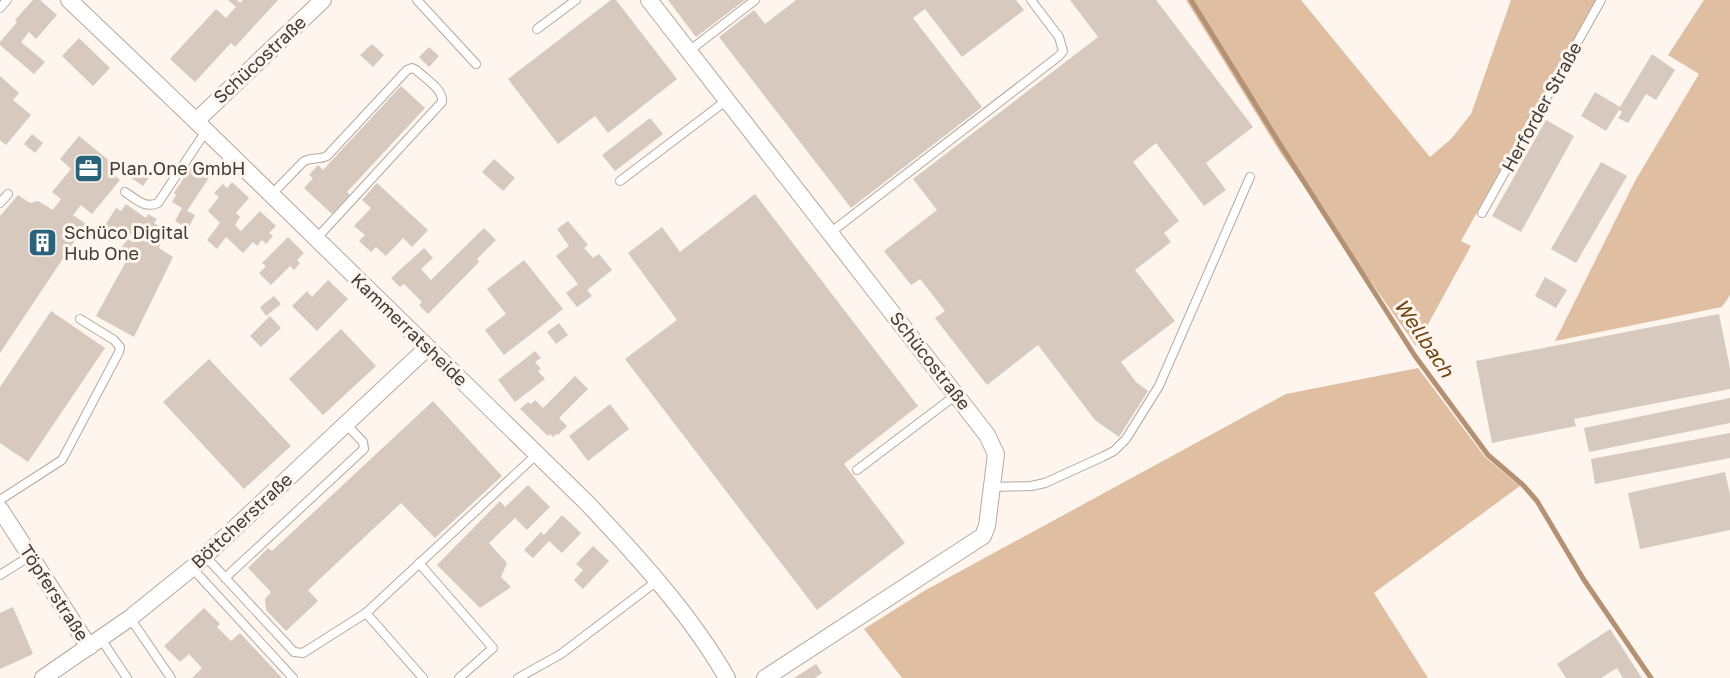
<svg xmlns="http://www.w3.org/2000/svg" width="1730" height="678" viewBox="0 0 1730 678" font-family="'Golos Text',sans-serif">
	<rect width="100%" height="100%" fill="#fdf5ee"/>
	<g fill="#e0bea2">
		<path d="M1186,0H1301L1430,157L1451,139L1471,114L1511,0H1596L1461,241L1471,246L1416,346L1280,152Z"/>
		<path d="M1704,0H1730V295L1722,307L1555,341L1635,181L1699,74L1668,55Z"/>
		<path d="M1418,368L1485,457L1520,486L1374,593L1428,678H902L864,629L924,591L1286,394Z"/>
	</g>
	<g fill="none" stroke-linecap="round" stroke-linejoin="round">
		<path stroke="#b49173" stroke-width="5" d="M1191,0L1283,149L1415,356L1488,455L1523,485L1537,501L1584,580L1651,678"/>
	</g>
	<g fill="#d7c9be">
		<path d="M33,0H40L57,15L36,39L29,32L21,42L45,62L34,74L0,45V42L17,22L15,20Z"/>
		<path d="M228,0H237L240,3L243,0H278L235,47L231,43L195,82L170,59L216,9L226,18L236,7Z"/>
		<path d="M611,0H616L677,79L608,133L595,116L558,144L508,79Z"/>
		<path d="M668,0H745L696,37Z"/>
		<path d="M796,0H1016L1024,10L962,57L925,9L913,18L982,107L851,208L719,37L754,10L765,24Z"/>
		<path d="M1070,0H1156L1253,127L1206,163L1226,190L1204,206L1156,143L1133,162L1179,221L1164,233L1171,242L1135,270L1175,321L1121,362L1136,382L1148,391L1119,437L1095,420L1038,345L987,385L935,318L945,311L920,279L911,285L884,251L937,210L913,179L1098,37Z"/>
		<path d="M79,38L110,68L93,86L62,56Z"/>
		<path d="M372,44L384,55L373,67L360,55Z"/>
		<path d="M429,47L439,56L429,67L419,57Z"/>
		<path d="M1652,54L1675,70L1656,100L1646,94L1628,123L1618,118L1622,112L1619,110L1606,131L1581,116L1595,92L1620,107Z"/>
		<path d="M0,76L19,93L13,100L31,115L6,145L0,140Z"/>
		<path d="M401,86L425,108L347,192L350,195L332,214L304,188L313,178L309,175L318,165L323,170Z"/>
		<path d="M650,118L663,134L615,171L602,155Z"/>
		<path d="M1546,120L1574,136L1521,232L1492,216Z"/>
		<path d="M32,134L43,143L35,153L24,144Z"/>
		<path d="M79,136L117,167L112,173L120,180L92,214L81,205L73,215L86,224L0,353V216L18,195L30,203L38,201L53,210L61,199L52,192L71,169L60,159Z"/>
		<path d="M196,159L214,170L187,211L195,215L188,229L175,221L182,208L172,202L176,195L174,193Z"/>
		<path d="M494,159L515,178L503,191L482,172Z"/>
		<path d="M1601,162L1627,176L1576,263L1551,249Z"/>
		<path d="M139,164L152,173L143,186L130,177Z"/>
		<path d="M232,182L249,198L236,213L240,217L235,225L241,231L260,211L276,226L269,233L273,236L266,244L262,240L257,246L253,242L243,253L226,237L217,249L207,240L220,223L208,211L219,197L214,193L223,184L227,188Z"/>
		<path d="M377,183L428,230L412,247L403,238L386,256L376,247L371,252L359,241L365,235L354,226L371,208L362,200Z"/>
		<path d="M755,194L918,406L844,464L905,543L817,610L625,359L677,320L628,253L662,227L680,252Z"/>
		<path d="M126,204L146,218L148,214L157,219L154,223L159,226L154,233L158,236L155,240L161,243L159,248L173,257L134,337L96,316L129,256L120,249L128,239L132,242L135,237L119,227L109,242L99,235L116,208L121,211Z"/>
		<path d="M568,221L588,245L584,248L593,258L599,254L612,270L587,290L592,296L577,307L566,293L578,284L556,256L569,246L557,229Z"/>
		<path d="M484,228L496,240L477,259L479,262L428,314L419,305L422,302L404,284L400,287L391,278L424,248L433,258L421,269L431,280Z"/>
		<path d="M288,237L304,253L297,260L300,263L294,270L290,266L271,285L259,273L266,266L262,263Z"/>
		<path d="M524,260L563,309L504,355L485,330L506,314L487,289Z"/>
		<path d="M1545,277L1567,290L1556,308L1535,296Z"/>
		<path d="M328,280L348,299L317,331L292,306L307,291L312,297Z"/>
		<path d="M274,296L281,304L266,316L260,307Z"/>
		<path d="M51,311L105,348L28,462L0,443V387Z"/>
		<path d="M1719,314L1730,368V389L1574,419L1576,426L1492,443L1476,361Z"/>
		<path d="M270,316L281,328L261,347L250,336Z"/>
		<path d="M559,323L568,335L556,344L547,332Z"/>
		<path d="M341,329L376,366L323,415L289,379Z"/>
		<path d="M535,351L541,358L535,362L541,369L538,371L545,379L515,402L498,380Z"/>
		<path d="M209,359L291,446L244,489L163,402Z"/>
		<path d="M575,376L588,389L559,418L567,426L558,435L556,434L553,437L550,434L548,436L520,409L528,402L531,404L535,400L543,408Z"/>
		<path d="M1730,398V423L1589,452L1584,428Z"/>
		<path d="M433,401L502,476L435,538L401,503L308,590L318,601L286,631L266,610L265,599L271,592L248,568L268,548L272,551Z"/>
		<path d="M610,404L629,429L588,461L569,436Z"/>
		<path d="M1730,433V458L1595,484L1591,459Z"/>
		<path d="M1725,472L1730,494V530L1640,549L1628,493Z"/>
		<path d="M528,485L550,507L527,530L515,518L489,543L507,563L501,577L511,587L480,608L437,565L500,501L505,507Z"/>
		<path d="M562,515L581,533L562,553L549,541L533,558L524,550L541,532L544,535Z"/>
		<path d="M593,546L609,561L583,589L574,580L583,570L576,564Z"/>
		<path d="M13,607L33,654L0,669V613Z"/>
		<path d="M204,608L220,624L217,627L231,641L240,633L282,678H192L202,668L189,654L180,662L164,646Z"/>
		<path d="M1610,629L1642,678H1623L1617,668L1601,678H1566L1557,664Z"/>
		<path d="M816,664L822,673L815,678H794Z"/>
	</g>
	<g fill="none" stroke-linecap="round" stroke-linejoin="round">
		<defs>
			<g id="lane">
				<path d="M417,0L476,64"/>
				<path d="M0,8L7,0"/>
				<path d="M537,29L576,0"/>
				<path d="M689,51L755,0"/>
				<path d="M620,181L727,100"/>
				<path d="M125,192C136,199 145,209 158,203L206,131"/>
				<path d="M271,195L303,162C310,157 319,160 327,156L407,70L412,68L416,70C425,78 444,90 442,102L316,239"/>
				<path d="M0,203L8,194"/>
				<path d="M1482,213L1601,0"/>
				<path d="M830,233L1059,56L1063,51L1059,37L1031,0"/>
				<path d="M857,470L956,395"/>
				<path d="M993,487L1031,486L1045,483L1102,457L1114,451L1126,439L1159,386L1250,177"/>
				<path d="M0,500L62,460L119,352L120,347L114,340L80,319"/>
				<path d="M205,556L294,652L303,653L366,613L537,454"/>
				<path d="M419,563L493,648L459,678"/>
				<path d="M192,568L293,678"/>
				<path d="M0,575L30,556"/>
				<path d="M225,578L364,449L363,442L346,424"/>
				<path d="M366,613L423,678"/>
				<path d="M130,618L171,678"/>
				<path d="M101,639L127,678"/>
				<path d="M518,678L561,654L657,581"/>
			</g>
			<g id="street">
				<path d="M69,0L196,121L588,504C638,557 691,615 727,678"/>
				<path d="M649,0L987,435L996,454L987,526L983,536L765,678"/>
				<path d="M196,121L323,0"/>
				<path d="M0,509L89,647"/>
				<path d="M43,678L130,618L192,568L427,348"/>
			</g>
		</defs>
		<use href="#lane" stroke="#b6a99d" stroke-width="10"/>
		<use href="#street" stroke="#b6a99d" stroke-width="18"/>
		<use href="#lane" stroke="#fff" stroke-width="8"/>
		<use href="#street" stroke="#fff" stroke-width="16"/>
	</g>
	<defs>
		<symbol id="office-square" viewBox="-11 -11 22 22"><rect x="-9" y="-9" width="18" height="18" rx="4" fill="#29627b" stroke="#fdf5ee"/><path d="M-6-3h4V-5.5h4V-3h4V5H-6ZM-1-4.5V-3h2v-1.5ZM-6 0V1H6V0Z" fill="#fff"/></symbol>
		<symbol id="building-square" viewBox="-11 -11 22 22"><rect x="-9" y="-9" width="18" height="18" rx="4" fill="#29627b" stroke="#fdf5ee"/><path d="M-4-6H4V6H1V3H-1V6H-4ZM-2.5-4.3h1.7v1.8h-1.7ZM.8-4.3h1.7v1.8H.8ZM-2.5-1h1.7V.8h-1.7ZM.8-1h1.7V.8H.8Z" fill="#fff"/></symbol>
	</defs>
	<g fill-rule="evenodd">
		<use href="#office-square" x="72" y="152" width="33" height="33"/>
		<use href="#building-square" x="26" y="226" width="33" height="33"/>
	</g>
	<g text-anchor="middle" stroke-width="6" stroke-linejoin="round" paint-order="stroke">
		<g font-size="18" fill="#403b36" stroke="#fdf5ee">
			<text transform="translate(260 60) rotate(-43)" y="6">Schücostraße</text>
			<text transform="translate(1542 107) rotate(-61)" y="6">Herforder Straße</text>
			<text transform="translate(409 330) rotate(44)" y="6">Kammerratsheide</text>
			<text transform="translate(930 361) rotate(52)" y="6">Schücostraße</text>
			<text transform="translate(242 521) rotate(-43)" y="6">Böttcherstraße</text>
			<text transform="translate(54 593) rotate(57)" y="6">Töpferstraße</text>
		</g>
		<g font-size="18" fill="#403b36" stroke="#fdf5ee" text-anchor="start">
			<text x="109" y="175">Plan.One GmbH</text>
			<text x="64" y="239">Schüco Digital<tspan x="64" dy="21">Hub One</tspan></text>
		</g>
		<g font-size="20" font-style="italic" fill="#734511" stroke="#fdf5ee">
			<text transform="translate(1424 338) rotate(56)" y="7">Wellbach</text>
		</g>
	</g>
</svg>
